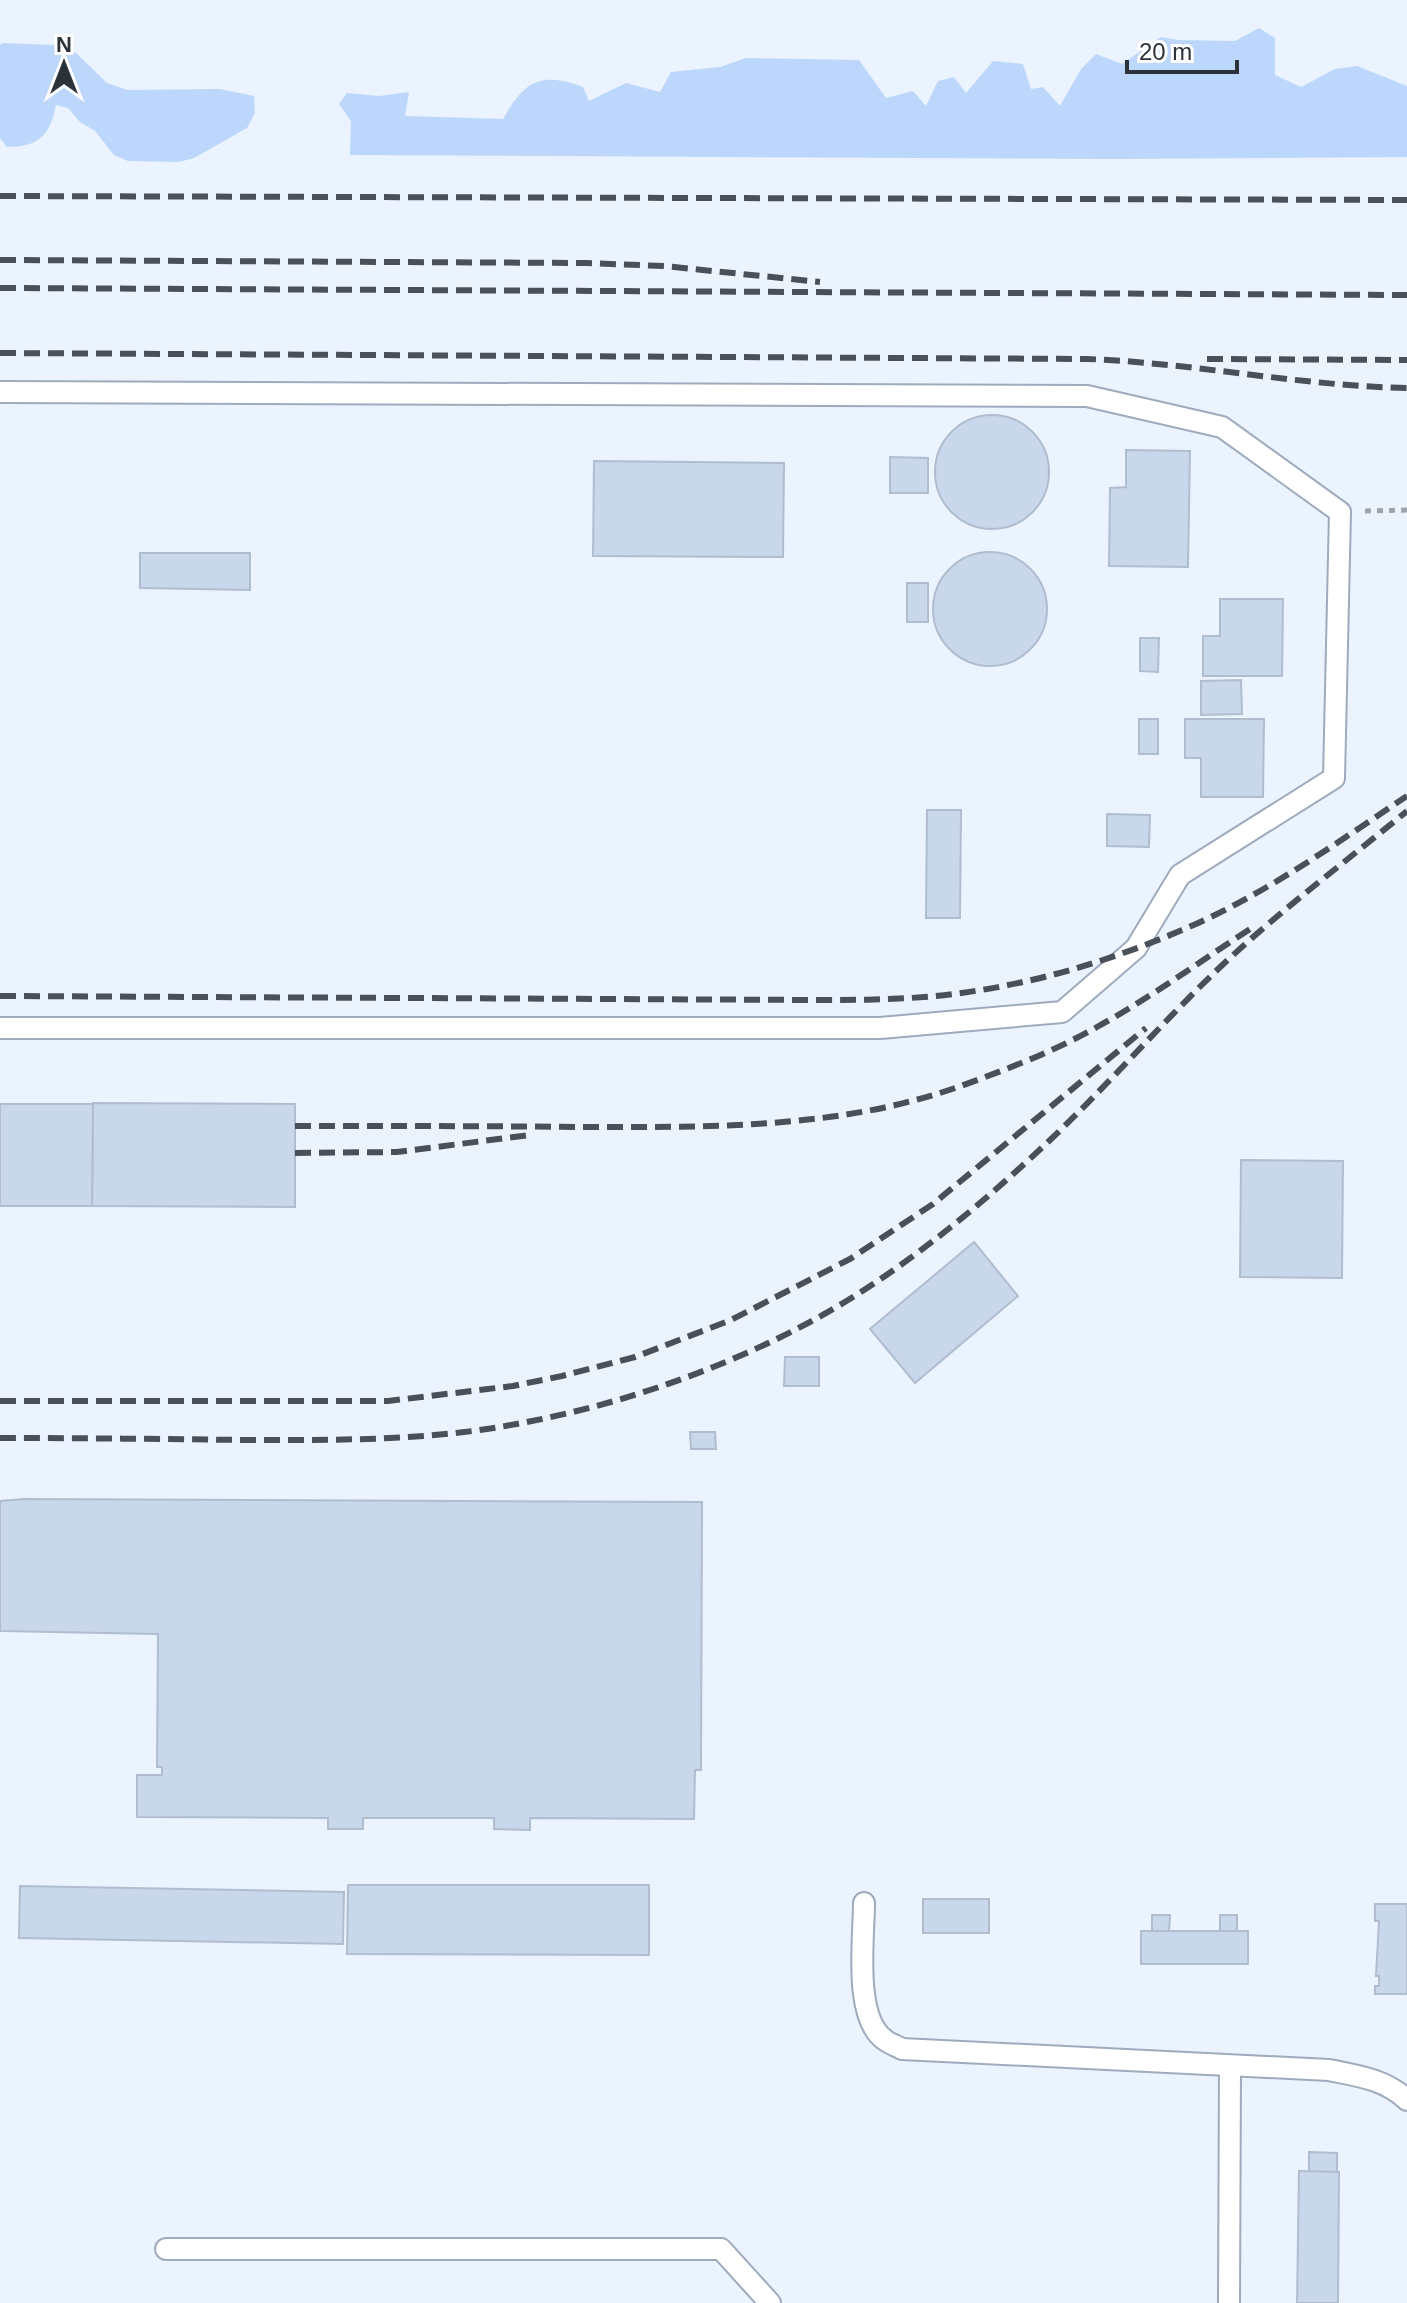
<svg xmlns="http://www.w3.org/2000/svg" width="1407" height="2303" viewBox="0 0 1407 2303" font-family="Arial,sans-serif">
	<rect width="100%" height="100%" fill="#ebf3ff"/>
	<g fill="#bcd7fb">
		<path d="M1259,28L1275,38V75L1301,87L1335,69L1357,66L1407,86V157L1113,159L350,155L351,121L339,104L347,93L379,96L409,92L405,116L503,119C524,81 541,71 583,87L589,101L626,83L660,92L671,72L720,67L746,58L859,60L886,98L913,91L926,106L938,81L954,77L966,93L993,61L1023,64L1031,89L1043,87L1060,106L1081,69L1096,54L1122,64L1161,37L1178,40L1235,41Z"/>
		<path d="M3,43L53,45L76,53L107,83L127,90L220,89L254,96L255,113L247,128L194,158L179,162L128,161L114,155L95,131L80,122L68,108L56,105C50,136 38,147 7,147L0,138V45Z"/>
	</g>
	<g fill="#c9d7ea" stroke="#b0bdd0" stroke-width="2">
		<circle cx="992" cy="472" r="57"/>
		<path d="M1126,450L1190,451L1188,567L1109,566L1110,488L1126,487Z"/>
		<path d="M890,457L928,458V493H890Z"/>
		<path d="M594,461L784,463L783,557L593,556Z"/>
		<circle cx="990" cy="609" r="57"/>
		<path d="M140,553H250V590L140,588Z"/>
		<rect x="907" y="583" width="21" height="39"/>
		<path d="M1220,599H1283L1282,676H1203V636H1220Z"/>
		<path d="M1140,638H1159L1158,672L1140,671Z"/>
		<path d="M1241,680L1242,714L1201,715V681Z"/>
		<rect x="1139" y="719" width="19" height="35"/>
		<path d="M1185,719H1264L1263,797H1201V758H1185Z"/>
		<path d="M927,810H961L960,918H926Z"/>
		<path d="M1107,814L1150,815L1149,847L1107,846Z"/>
		<path d="M93,1103L295,1104V1207L92,1206Z"/>
		<path d="M0,1104H93L92,1206H0Z"/>
		<path d="M1241,1160L1343,1161L1342,1278L1240,1277Z"/>
		<path d="M974,1242L1018,1296L915,1383L870,1329Z"/>
		<path d="M785,1357H819V1386H784Z"/>
		<path d="M690,1432H715L716,1449H691Z"/>
		<path d="M24,1499L702,1502L701,1770H695L694,1819L530,1818V1830L494,1829V1818H363V1829H328V1818L137,1817V1775H162V1767H157L158,1634L0,1631V1501Z"/>
		<path d="M348,1885H649V1955L347,1954Z"/>
		<path d="M20,1886L344,1892L343,1944L19,1938Z"/>
		<rect x="923" y="1899" width="66" height="34"/>
		<path d="M1375,1904H1407V1994H1375V1986H1379V1976H1376L1379,1921H1375Z"/>
		<path d="M1152,1915H1170L1169,1931H1152Z"/>
		<rect x="1220" y="1915" width="17" height="16"/>
		<rect x="1141" y="1931" width="107" height="33"/>
		<path d="M1309,2152L1337,2153V2172H1309Z"/>
		<path d="M1299,2171L1339,2172L1338,2303H1297Z"/>
	</g>
	<g fill="none" stroke-linecap="round" stroke-linejoin="round">
		<defs>
			<g id="service">
				<path d="M0,392L1087,396L1222,427L1340,512L1334,778L1180,875L1136,948L1062,1012L880,1028H0"/>
				<path d="M864,1903C864,1938 853,2018 885,2040C890,2044 897,2046 902,2049L1329,2070C1358,2076 1385,2079 1407,2100"/>
				<path d="M166,2249H721L770,2303"/>
				<path d="M1229,2303L1230,2066"/>
			</g>
		</defs>
		<use href="#service" stroke="#9eabbd" stroke-width="24"/>
		<path stroke="#9da4ae" stroke-width="5" stroke-dasharray="6 6" stroke-linecap="butt" d="M1365,511L1407,510"/>
		<use href="#service" stroke="#fff" stroke-width="20"/>
		<g stroke="#4a5058" stroke-width="6" stroke-dasharray="16 8" stroke-linecap="butt">
			<path d="M0,196L1407,200"/>
			<path d="M0,260L586,263L664,266L820,282"/>
			<path d="M0,288L1407,295"/>
			<path d="M0,353L1087,359C1195,363 1300,386 1407,388"/>
			<path d="M1207,359L1407,360"/>
			<path d="M0,996L814,1000C851,1000 887,1000 924,997C1012,990 1101,965 1182,930C1263,896 1335,844 1407,796"/>
			<path d="M295,1126C392,1126 489,1126 586,1127C712,1127 838,1129 958,1087C1005,1070 1053,1052 1097,1027C1150,998 1199,962 1250,929"/>
			<path d="M295,1153L397,1152L530,1135"/>
			<path d="M0,1401H388L513,1386L562,1376L635,1357L731,1320L850,1259L933,1204L1146,1028"/>
			<path d="M0,1438C81,1438 163,1439 244,1440C325,1440 406,1441 487,1429C598,1412 711,1375 810,1322C897,1275 977,1209 1049,1141C1106,1087 1158,1027 1214,973C1274,915 1343,864 1407,811"/>
		</g>
	</g>
	<g transform="translate(64 64)" stroke="#ffffff" stroke-width="6" paint-order="stroke">
	<path d="M0-6L14 30L0 20L-14 30Z" fill="#2c3239"/>
	<text y="-12" font-size="22" font-weight="bold" text-anchor="middle" fill="#2c3239">N</text>
	</g>
	<path d="M1127 60v12h110v-12" fill="none" stroke="#2c3239" stroke-width="4"/>
	<text x="1139" y="60" font-size="24" fill="#2c3239" stroke="#ffffff" stroke-width="6" paint-order="stroke">20 m</text>
</svg>
